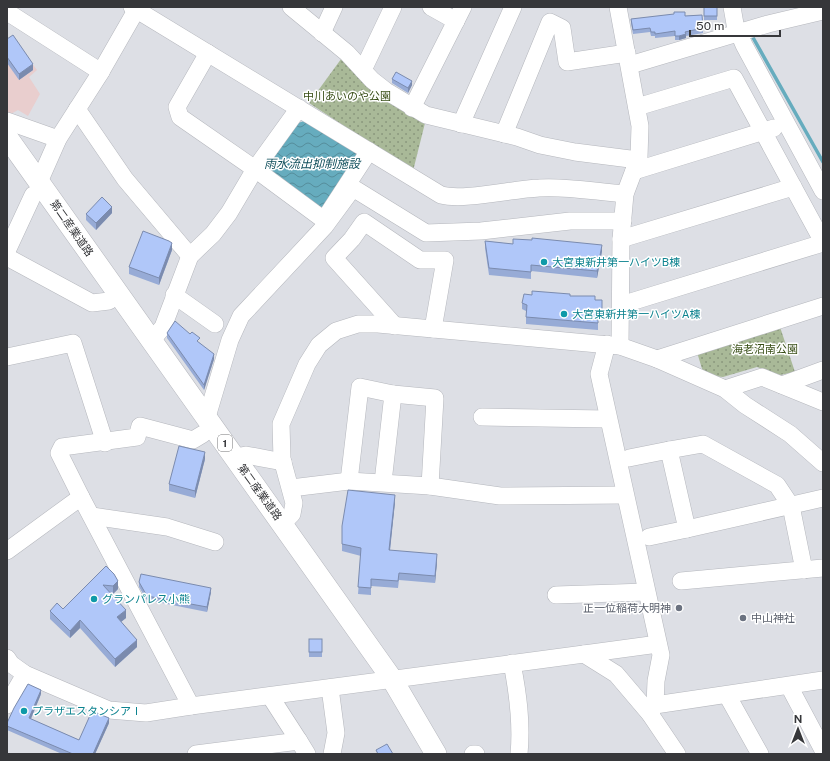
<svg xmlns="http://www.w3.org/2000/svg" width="830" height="761" viewBox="0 0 830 761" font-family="'Public Sans','Noto Sans JP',sans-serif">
	<defs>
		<pattern id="park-dots" width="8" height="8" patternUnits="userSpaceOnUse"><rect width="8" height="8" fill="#a9b998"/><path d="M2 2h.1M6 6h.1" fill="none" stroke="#8a977d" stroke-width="1.8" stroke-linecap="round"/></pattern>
		<pattern id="water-waves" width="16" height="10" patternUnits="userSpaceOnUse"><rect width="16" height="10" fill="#66acbe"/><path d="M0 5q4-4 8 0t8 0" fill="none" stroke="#558d9b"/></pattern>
	</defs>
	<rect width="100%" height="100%" fill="#dddfe5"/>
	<path fill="#e9cece" d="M14,39L37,70L29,77L40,94L28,116L18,110L7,116V44Z"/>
	<g fill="url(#park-dots)">
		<path d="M344,55L426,119L413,171L309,103Z"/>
		<path d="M779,324L795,372L780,375L757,367L723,377L714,376L703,372L696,349Z"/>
	</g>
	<path fill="url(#water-waves)" d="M304,121L357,151L359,158L326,209L319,211L265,166L298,123Z"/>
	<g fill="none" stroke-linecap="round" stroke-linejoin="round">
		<path stroke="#66acbe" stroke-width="3.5" d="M751,34L823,162"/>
		<defs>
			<g id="minor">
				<path d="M132,7L441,195C464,201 513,189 539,188C567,186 597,192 625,194"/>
				<path d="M291,7L347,53L372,80L386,91L426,115L517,137L540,145L575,152L638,160"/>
				<path d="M431,7L456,21"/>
				<path d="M618,7L640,126L639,157L625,194L621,239L620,346"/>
				<path d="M732,7L735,24L744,45L823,191"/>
				<path d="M12,15L101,72"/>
				<path d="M322,33L334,7"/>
				<path d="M208,53L177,107L180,117L255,169L324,220L369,151"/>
				<path d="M630,65L768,24L823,11"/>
				<path d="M363,70L393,7"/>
				<path d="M637,107L734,78L823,242"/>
				<path d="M412,108L463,7"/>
				<path d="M77,109L125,179L190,256"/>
				<path d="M7,121L58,139"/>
				<path d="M461,124L513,7"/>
				<path d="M504,134L550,22L562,28L567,62L627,53"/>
				<path d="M634,171L774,128"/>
				<path d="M39,182L58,139L99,75L138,7"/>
				<path d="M621,239L793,187"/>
				<path d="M7,251L33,195"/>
				<path d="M7,257L92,303L109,301"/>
				<path d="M174,295L215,324"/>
				<path d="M621,305L823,243"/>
				<path d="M395,326L334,258L352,239L364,222L420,260H445L433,329"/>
				<path d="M152,340L163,327L190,256L213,234L229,213L255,169L299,108"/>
				<path d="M607,344L599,374L661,655L656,681L655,705"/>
				<path d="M7,357L73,343L105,443"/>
				<path d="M657,359L823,306"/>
				<path d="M782,385L823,370"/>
				<path d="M725,389L762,377L823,402"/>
				<path d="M207,417L230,340L241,316L325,226L353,188L426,233L481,231L570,221H623"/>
				<path d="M482,417L607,419"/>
				<path d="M203,434L193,440L140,426L137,437L62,447L59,453L81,497L191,706L584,654L616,674L650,714L677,754"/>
				<path d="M669,450L703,444L777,485L791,506L804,570"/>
				<path d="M236,457L246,455L283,462"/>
				<path d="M629,458L669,450L687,529L649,537"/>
				<path d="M349,481L360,387L393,394L435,398L430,486"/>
				<path d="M383,482L393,394"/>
				<path d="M291,488L349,481L430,486L500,496L625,495"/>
				<path d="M92,516L167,527L215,542"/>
				<path d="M283,523L292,514L294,503L282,459L281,424L307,364L319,345L336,331L358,324H378L620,346L657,359L725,389L745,405L790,434L823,463"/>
				<path d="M687,529L823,498"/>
				<path d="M7,551L81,497"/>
				<path d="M681,581L823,568"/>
				<path d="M556,595L646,592"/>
				<path d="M584,654L658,644"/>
				<path d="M7,658L11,664L25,674L109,710L146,713L191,706"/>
				<path d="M512,663C518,694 522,723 519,754"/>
				<path d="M789,686L823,750"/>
				<path d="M330,688L336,733L332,754"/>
				<path d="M727,695L760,754"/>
				<path d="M270,696L299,741"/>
				<path d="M7,705L25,674"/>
				<path d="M650,714L655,705L823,680"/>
				<path d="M196,754L299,741L307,754"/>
				<path d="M473,754H476"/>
			</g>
			<path id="major" d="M7,137L392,679L436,754"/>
		</defs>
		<use href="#minor" stroke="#b5b7bd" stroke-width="18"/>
		<use href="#major" stroke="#b5b7bd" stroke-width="22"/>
		<use href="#minor" stroke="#fff" stroke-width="17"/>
		<use href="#major" stroke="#fff" stroke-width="21"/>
	</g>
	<g fill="#97abd6">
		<rect x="704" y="7" width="13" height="13"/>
		<path d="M702,15L703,33L686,36V38L679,40H675V36L655,38V36H651L650,32L633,34L631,23V19Z"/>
		<path d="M7,39L33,70L19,80L7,63Z"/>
		<path d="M392,79L412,85L408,93L392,83Z"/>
		<path d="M112,213L96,230L86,220V214Z"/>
		<path d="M485,241L513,244L602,251L597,278L531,271V279L489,275L485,248Z"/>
		<path d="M172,250L159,285L129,274V267Z"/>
		<path d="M570,296L595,300H602V316H598V330L526,324V311L522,309V303Z"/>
		<path d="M167,333L200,343L214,359L204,390L167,338Z"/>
		<path d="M205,459L195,498L169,491V484Z"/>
		<path d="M395,502L390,551L437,562L435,583L399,580L398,588L371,586V595L358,594L361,556L342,551V526Z"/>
		<path d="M106,566L118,589L113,594L111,593L126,618L121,622L137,647L115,667L80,628L70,638L50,619V611L63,609Z"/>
		<path d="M139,582L211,592L207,612L147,600L139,587Z"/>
		<rect x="309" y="639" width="13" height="18"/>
		<path d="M41,694L31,719L79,740L109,723L95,754H62L7,730V723Z"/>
	</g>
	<g fill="#7b8bae">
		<path d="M686,34V38L679,40V36Z"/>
		<path d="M33,64V70L19,80V74Z"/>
		<path d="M412,81V85L408,93V88Z"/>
		<path d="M112,207V213L96,230V223Z"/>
		<path d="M172,243V250L159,285V278Z"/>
		<path d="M602,245V251L597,278V271Z"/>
		<path d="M214,354V359L204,390V385Z"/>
		<path d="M205,452V459L195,498V491Z"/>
		<path d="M395,495V502L389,558V550Z"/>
		<path d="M437,554V562L435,583V576Z"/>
		<path d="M118,581V589L113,594V586Z"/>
		<path d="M211,588V592L207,612V607Z"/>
		<path d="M126,610V618L117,625V617Z"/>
		<path d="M80,620V628L70,638V631Z"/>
		<path d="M137,640V647L115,667V659Z"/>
		<path d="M41,690V694L29,723V718Z"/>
		<path d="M109,718V723L95,754H93Z"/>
	</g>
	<g fill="#b0c7f9" stroke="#7b8bae">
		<rect x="704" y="7" width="13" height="9"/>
		<path d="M674,12H685V16L702,15L703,28L685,32L686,34L679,36H675V31L655,34V32H651L650,28L633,30L631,19L674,14Z"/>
		<path d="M13,35L33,64L19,74L7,57V39Z"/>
		<path d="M396,72L412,81L408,88L392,79Z"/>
		<path d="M102,197L112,207L96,223L86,214Z"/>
		<path d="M143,231L169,241L172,243L159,278L129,267Z"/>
		<path d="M532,238L602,245L597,271L531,265V272L489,268L485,241L513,244V239L532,240Z"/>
		<path d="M532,291L570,294V296H595V300H602V310H598V323L526,317L527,305L522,303L524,294L532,295Z"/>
		<path d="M175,321L190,334L192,332L200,338L197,341L214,354L204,385L167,333Z"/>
		<path d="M179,446L205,452L195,491L169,484Z"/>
		<path d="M348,490L395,495L389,550L437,554L435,576L399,573L398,581L371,579V588L358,587L361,548L342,544V526Z"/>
		<path d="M106,566L114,574L118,581L113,586L103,585L126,610L117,617L137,640L115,659L80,620L70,631L50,611L57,603L63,609Z"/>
		<path d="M141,574L211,588L207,607L147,596L139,582Z"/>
		<rect x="309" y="639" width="13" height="13"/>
		<path d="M28,684L41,690L29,718L79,740L92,711L109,718L93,754H73L7,726V723L14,708Z"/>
		<path d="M387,744L393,754H378L376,750Z"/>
	</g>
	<g fill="#0f9aa8" stroke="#fff" stroke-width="1.5">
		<circle cx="544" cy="262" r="4"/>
		<circle cx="564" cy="314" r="4"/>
		<circle cx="94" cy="599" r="4"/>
		<circle cx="24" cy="711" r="4"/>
	</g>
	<g fill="#6b7280" stroke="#fff" stroke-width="1.5">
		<circle cx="679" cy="608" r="4"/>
		<circle cx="743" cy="618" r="4"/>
	</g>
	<g text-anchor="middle" stroke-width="3" stroke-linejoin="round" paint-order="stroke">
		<rect fill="#fff" stroke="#727375" stroke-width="1" x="218" y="435" width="14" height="16" rx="3"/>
		<g font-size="10" font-weight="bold" fill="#36373a">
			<text x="225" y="447">1</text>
		</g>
		<g font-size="11" fill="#364c14" stroke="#fff">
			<text x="347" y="100">中川あいのや公園</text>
			<text x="765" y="353">海老沼南公園</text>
		</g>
		<g font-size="11" fill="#36373a" stroke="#fff">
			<text transform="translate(72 228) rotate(55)" y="4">第二産業道路</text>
			<text transform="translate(260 492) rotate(54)" y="4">第二産業道路</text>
		</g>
		<g font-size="11" fill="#0d838f" stroke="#fff" text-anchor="start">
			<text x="552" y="266">大宮東新井第一ハイツB棟</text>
			<text x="572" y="318">大宮東新井第一ハイツA棟</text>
			<text x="102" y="603">グランパレス小熊</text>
			<text x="32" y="715">プラザエスタンシアⅠ</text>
		</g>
		<g font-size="11" fill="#5b616d" stroke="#fff" text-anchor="end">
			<text x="671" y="612">正一位稲荷大明神</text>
			<text x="751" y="622" text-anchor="start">中山神社</text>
		</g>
		<g font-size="12" font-style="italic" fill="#0f4e5b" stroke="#fff">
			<text x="312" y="168">雨水流出抑制施設</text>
		</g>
	</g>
	<rect width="830" height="761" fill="none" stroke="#36373a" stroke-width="16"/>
	<g transform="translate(798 729)" stroke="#ffffff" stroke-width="3" paint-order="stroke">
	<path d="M0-3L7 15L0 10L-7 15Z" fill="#36373a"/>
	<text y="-6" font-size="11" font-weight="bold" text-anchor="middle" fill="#36373a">N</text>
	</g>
	<path d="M690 30v6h90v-6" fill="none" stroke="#36373a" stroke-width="2"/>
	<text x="696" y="30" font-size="12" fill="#36373a" stroke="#ffffff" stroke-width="3" paint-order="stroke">50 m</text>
</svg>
